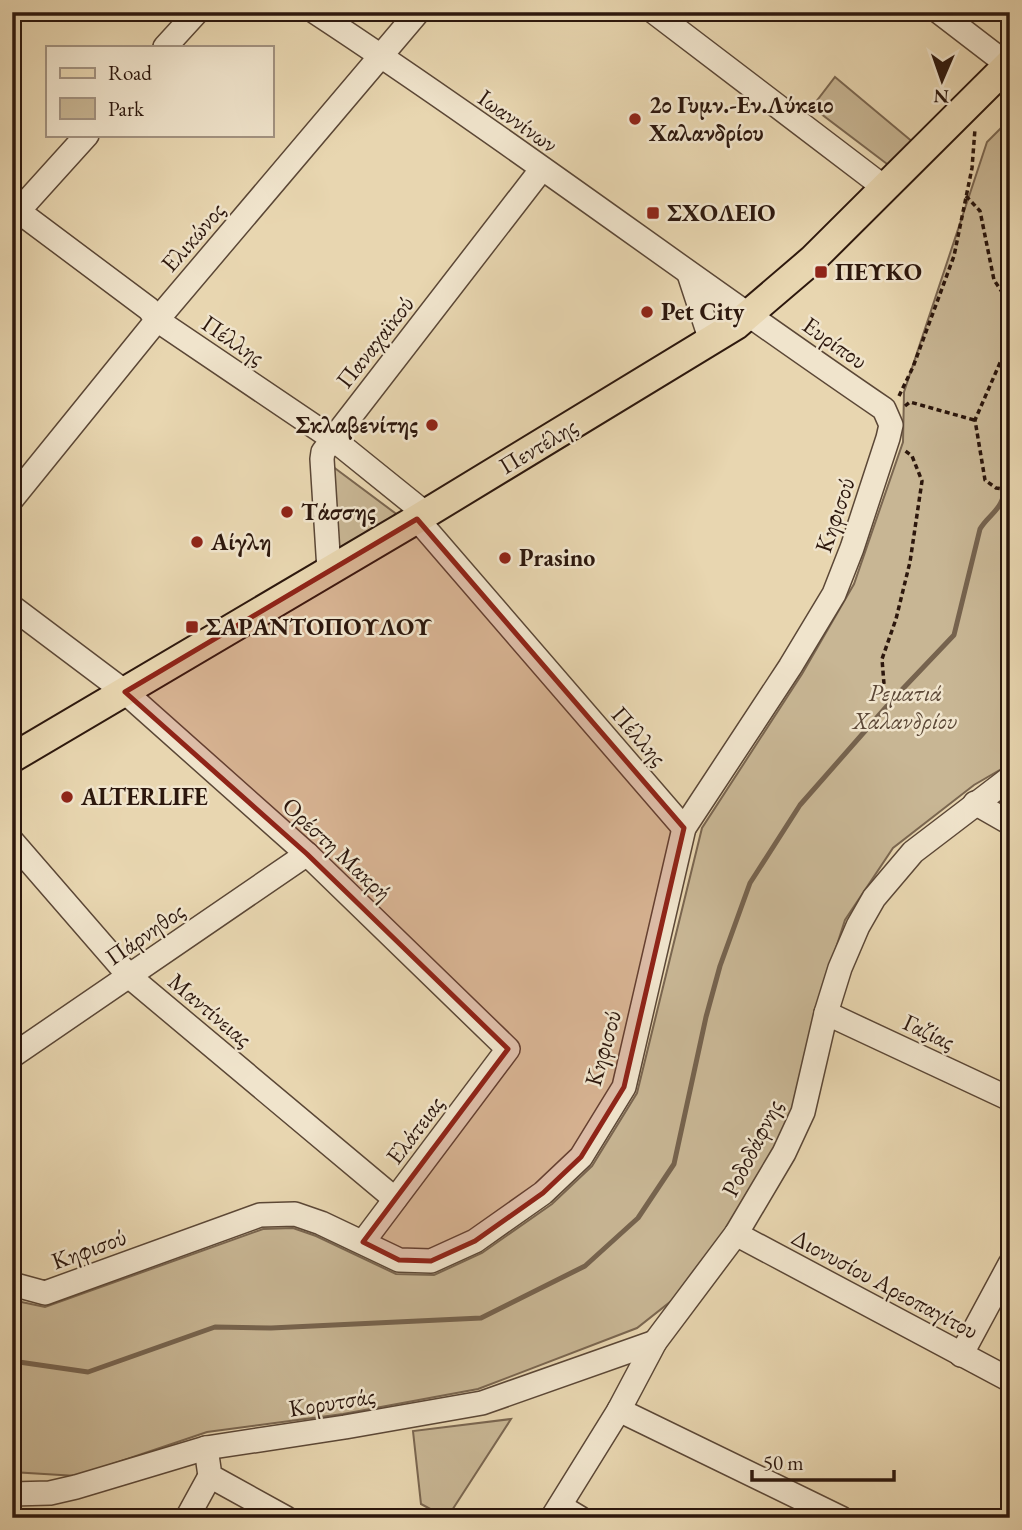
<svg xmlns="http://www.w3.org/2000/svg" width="1022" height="1530" viewBox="0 0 1022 1530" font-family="'EB Garamond',serif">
	<rect width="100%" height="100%" fill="#e8d6b0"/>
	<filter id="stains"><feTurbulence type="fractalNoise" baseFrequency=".00286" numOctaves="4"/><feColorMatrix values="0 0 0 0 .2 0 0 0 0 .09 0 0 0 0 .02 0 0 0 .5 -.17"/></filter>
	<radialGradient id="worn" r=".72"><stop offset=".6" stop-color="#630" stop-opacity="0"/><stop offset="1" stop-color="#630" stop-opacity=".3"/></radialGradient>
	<g fill="#c8b694" stroke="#7a6650" stroke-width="2">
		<path d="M835,77L914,143L891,167L812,107Z"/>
		<path d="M1010,119V764L974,785L893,848L845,920L816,1010L786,1142L708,1272L637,1328L478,1389L343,1414L207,1432L77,1476L12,1472V1300L45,1307L263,1229L293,1228L316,1236L396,1274L434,1275L482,1253L552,1204L592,1166L637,1093L702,828L802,674L854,584L903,442L904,392L987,142Z"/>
		<path d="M332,466L399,516L341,549L338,545Z"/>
		<path d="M511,1419L447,1518L421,1504L413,1431Z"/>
	</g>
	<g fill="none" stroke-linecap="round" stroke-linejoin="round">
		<path stroke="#76634e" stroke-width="5" d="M12,1361L88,1372L215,1327L271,1328L481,1318L585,1266L638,1218L674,1164L706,1017L720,966L750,883L800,805L895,697L954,635L980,529C985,520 993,515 999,506C1006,495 1008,478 1010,466"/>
		<defs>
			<g id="minor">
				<path d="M654,12L885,188"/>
				<path d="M939,12L1008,65"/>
				<path d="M165,47L197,12"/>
				<path d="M12,210L18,211L149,309L157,320L333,439L426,514"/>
				<path d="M12,218L87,135"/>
				<path d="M689,274L711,341"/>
				<path d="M12,499L157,320L418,12"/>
				<path d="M417,519L684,828"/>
				<path d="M329,570L322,459L323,452L541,170"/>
				<path d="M12,607L125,692L307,854L508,1049L363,1242"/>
				<path d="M975,803L1010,823"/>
				<path d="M12,841L130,977L395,1199"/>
				<path d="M826,1013L1010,1099"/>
				<path d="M12,1056L307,854"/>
				<path d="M736,1234L1010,1380"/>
				<path d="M12,1284L45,1293L260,1215L295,1214L321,1223L399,1260L431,1261L475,1241L543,1193L581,1157L624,1087L684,828L790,667L834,594L852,548L888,438L891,425L884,409C693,279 508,139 315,12"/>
				<path d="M961,1355L1010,1264"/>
				<path d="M619,1410L841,1518"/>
				<path d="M206,1448L210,1476L286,1518"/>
				<path d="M12,1494L50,1493L76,1487L206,1448L345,1427L482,1403L655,1342"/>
				<path d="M560,1506L580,1518"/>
				<path d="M187,1518L210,1476"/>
				<path d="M552,1518L619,1410L655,1342L736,1234L784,1153L803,1112L826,1013L840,968L858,926L874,898L913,852L1010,778"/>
			</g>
			<path id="major" d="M12,758L417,519L736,325L812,260L1010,63"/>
		</defs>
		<use href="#minor" stroke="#5b4736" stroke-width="26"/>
		<use href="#major" stroke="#2c170d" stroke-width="32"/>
		<g stroke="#2c170d" stroke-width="3.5" stroke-dasharray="5 3.5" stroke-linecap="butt">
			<path d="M966,196L980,211L994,280L1006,298"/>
			<path d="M1010,288L1006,298V349L975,420L985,480L996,488L1010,490"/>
			<path d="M899,396L913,367L954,256L972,168L975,129"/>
			<path d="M905,406L910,402L974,420"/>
			<path d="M884,684L882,659L896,619L910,562L922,481L912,456L904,450"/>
		</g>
		<use href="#minor" stroke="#f0e4cc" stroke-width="23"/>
		<use href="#major" stroke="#e8d6b0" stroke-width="28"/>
	</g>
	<path fill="#8f2418" fill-opacity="0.2" stroke="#8f2418" stroke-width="5" stroke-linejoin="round" d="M417,519L684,828L624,1087L581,1157L543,1193L475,1241L431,1261L399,1260L363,1242L508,1049L307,854L125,692Z"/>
	<g fill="#8f2418" stroke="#f0e4cc" stroke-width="2.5">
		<circle cx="635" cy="119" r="7"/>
		<rect x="646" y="206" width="14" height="14" rx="3.5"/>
		<rect x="814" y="265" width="14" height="14" rx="3.5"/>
		<circle cx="647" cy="312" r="7"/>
		<circle cx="432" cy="425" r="7"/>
		<circle cx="287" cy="512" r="7"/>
		<circle cx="197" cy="542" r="7"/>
		<circle cx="505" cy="558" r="7"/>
		<rect x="185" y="620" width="14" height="14" rx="3.5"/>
		<circle cx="67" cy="797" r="7"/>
	</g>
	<g text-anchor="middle" stroke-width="5" stroke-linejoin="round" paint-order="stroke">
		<g font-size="24" font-weight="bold" fill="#2c170d" stroke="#f0e4cc" text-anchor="start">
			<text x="649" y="113">2ο Γυμν.-Εν.Λύκειο<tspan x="649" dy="28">Χαλανδρίου</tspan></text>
			<text x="667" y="221">ΣΧΟΛΕΙΟ</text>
			<text x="835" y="280">ΠΕΥΚΟ</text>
			<text x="661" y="320">Pet City</text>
			<text x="418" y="433" text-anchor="end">Σκλαβενίτης</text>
			<text x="301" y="520">Τάσσης</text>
			<text x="211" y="550">Αίγλη</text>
			<text x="519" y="566">Prasino</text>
			<text x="206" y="635">ΣΑΡΑΝΤΟΠΟΥΛΟΥ</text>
			<text x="81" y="805">ALTERLIFE</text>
		</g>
		<g font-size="24" fill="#2c170d" stroke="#f0e4cc">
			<text transform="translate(518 121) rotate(35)" y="8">Ιωαννίνων</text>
			<text transform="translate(193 237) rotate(-49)" y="8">Ελικώνος</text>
			<text transform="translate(233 340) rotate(34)" y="8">Πέλλης</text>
			<text transform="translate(375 342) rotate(-52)" y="8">Παναχαϊκού</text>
			<text transform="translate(835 343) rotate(35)" y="8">Ευρίπου</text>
			<text transform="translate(538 446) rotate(-31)" y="8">Πεντέλης</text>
			<text transform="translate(835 515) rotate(-71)" y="8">Κηφισού</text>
			<text transform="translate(639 736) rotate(49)" y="8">Πέλλης</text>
			<text transform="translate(337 849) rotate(43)" y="8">Ορέστη Μακρή</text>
			<text transform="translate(145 934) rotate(-35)" y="8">Πάρνηθος</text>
			<text transform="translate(210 1010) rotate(40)" y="8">Μαντίνειας</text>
			<text transform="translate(929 1032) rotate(25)" y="8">Γαζίας</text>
			<text transform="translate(603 1048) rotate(-74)" y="8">Κηφισού</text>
			<text transform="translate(415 1130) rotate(-53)" y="8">Ελάτειας</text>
			<text transform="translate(752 1148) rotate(-63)" y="8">Ροδοδάφνης</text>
			<text transform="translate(89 1249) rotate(-20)" y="8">Κηφισού</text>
			<text transform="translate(885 1284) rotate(28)" y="8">Διονυσίου Αρεοπαγίτου</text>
			<text transform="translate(332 1402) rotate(-9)" y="8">Κορυτσάς</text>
		</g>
		<g font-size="24" font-style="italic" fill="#5b4736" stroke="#f0e4cc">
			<text x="905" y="701">Ρεματιά<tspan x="905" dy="28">Χαλανδρίου</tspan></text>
		</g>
	</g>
	<rect width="1022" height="1530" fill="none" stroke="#e8d6b0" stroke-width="42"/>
	<rect x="14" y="14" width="994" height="1502" fill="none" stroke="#2c170d" stroke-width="3.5"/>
	<rect x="21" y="21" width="980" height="1488" fill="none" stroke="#2c170d" stroke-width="2"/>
	<rect x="46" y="46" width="228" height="91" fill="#f0e4cc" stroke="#a29280" stroke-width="2"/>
	<rect x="60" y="68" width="35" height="10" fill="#e8d6b0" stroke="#a29280" stroke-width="2"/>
	<text x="108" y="80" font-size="21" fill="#2c170d">Road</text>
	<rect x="60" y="98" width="35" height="21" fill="#c8b694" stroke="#a29280" stroke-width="2"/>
	<text x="108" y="116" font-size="21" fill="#2c170d">Park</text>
	<g transform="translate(942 80) rotate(182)" stroke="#f0e4cc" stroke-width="5" paint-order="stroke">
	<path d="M0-5L12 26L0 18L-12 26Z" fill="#2c170d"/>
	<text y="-10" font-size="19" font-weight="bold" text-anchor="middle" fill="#2c170d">N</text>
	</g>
	<path d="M752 1470v10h142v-10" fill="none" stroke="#2c170d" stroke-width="3.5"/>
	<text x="763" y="1470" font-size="21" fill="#2c170d" stroke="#f0e4cc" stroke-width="5" paint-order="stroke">50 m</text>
	<rect width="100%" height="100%" filter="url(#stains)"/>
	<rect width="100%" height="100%" fill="url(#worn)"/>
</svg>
